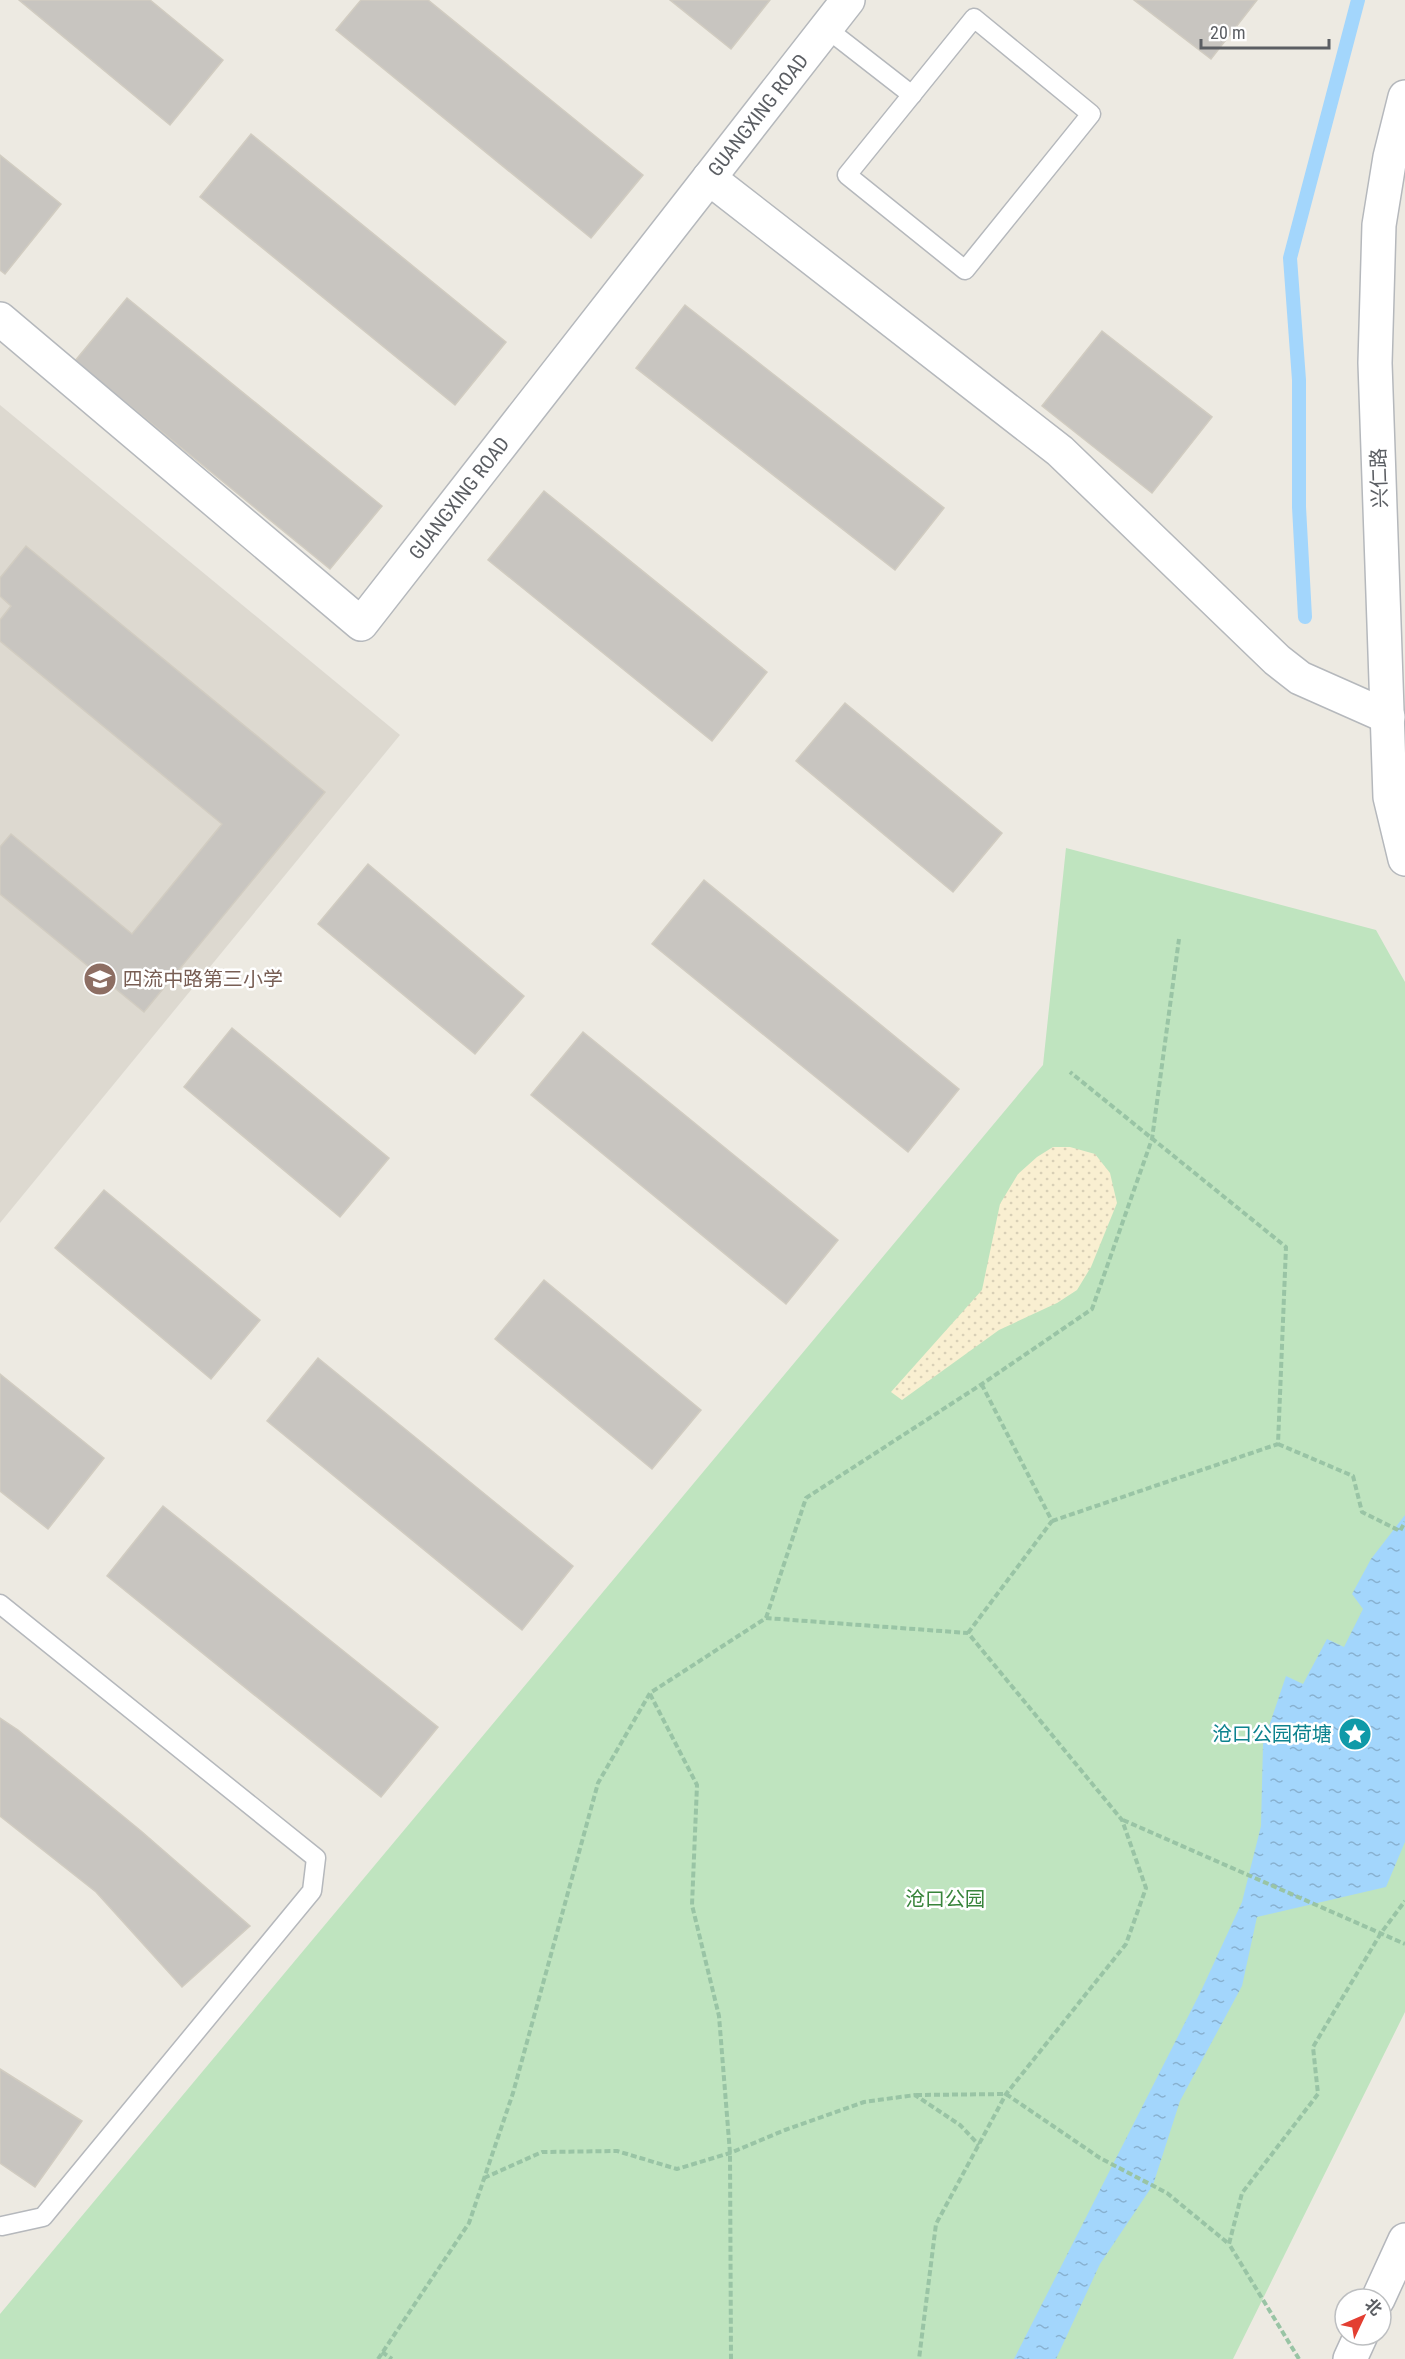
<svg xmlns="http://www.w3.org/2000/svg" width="1405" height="2359" viewBox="0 0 1405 2359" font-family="'Roboto Condensed','Noto Sans SC',sans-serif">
	<defs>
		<pattern id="sand-dots" width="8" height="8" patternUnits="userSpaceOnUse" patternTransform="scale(1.5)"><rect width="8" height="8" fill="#f9efd1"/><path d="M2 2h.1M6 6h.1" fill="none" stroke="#d8cfb6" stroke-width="1.8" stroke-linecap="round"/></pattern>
		<pattern id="water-ripples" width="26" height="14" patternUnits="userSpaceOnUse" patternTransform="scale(1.5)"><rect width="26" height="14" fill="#a3d6fc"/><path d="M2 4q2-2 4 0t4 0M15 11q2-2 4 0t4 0" fill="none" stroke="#88b1d0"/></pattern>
	</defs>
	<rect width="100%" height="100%" fill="#edeae2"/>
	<path fill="#ddd9d0" d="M0,405L400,735L0,1223Z"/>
	<path fill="#bfe4bf" d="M1066,848L1376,930L1405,982V2012L1233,2359H0V2314L1043,1065Z"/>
	<path fill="url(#sand-dots)" d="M1053,1147H1070L1095,1154L1110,1173L1117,1203L1091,1267L1077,1290L1057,1303L999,1330L902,1400L891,1392L982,1290L1000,1204L1018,1174L1037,1157Z"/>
	<path fill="url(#water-ripples)" d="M1405,1515V1842L1386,1887L1257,1917L1242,1986L1180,2101L1153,2185L1100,2264L1056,2359H1014L1201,1991L1242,1902L1261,1826L1263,1744L1286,1676L1303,1684L1327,1639L1344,1647L1363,1609L1352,1594L1371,1559Z"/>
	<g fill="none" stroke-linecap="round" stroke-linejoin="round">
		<path stroke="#a3d6fc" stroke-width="14" d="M1305,617L1299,507V380L1290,258L1358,0"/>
	</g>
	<g fill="#c8c5c0" stroke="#d1ccc1" stroke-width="1.5">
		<path d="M19,0H150L223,60L170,125Z"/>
		<path d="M361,0H428L643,175L591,238L336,30Z"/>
		<path d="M670,0H770L731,49Z"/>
		<path d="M1134,0H1257L1211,59Z"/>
		<path d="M251,134L506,342L455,405L200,197Z"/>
		<path d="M0,155L61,204L5,274L0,270Z"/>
		<path d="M127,298L382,506L330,569L75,361Z"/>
		<path d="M685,305L944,508L895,570L636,368Z"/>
		<path d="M1102,331L1212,417L1152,493L1042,406Z"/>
		<path d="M544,491L767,672L712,741L488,560Z"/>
		<path d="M26,546L325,792L144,1012L0,894V847L11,834L132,934L222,824L0,641V620L11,606L0,596V578Z"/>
		<path d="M845,703L1002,833L953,892L796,761Z"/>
		<path d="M368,864L524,996L475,1054L318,924Z"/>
		<path d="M704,880L959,1089L908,1152L652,944Z"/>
		<path d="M232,1028L389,1158L340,1217L184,1087Z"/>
		<path d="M583,1032L838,1240L786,1304L531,1095Z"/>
		<path d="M104,1190L260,1320L211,1379L55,1248Z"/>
		<path d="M544,1280L701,1410L652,1469L495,1339Z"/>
		<path d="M318,1358L573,1566L522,1630L267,1421Z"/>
		<path d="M0,1374L104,1458L48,1529L0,1491Z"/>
		<path d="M163,1506L438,1727L381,1797L107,1576Z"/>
		<path d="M0,1718L18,1730L141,1831L250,1926L182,1987L96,1892L0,1816Z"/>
		<path d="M0,2069L82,2121L35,2187L0,2163Z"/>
	</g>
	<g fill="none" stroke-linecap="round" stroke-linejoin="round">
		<defs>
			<g id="service">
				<path d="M974,18L1091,114L965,270L847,175Z"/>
				<path d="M826,28L912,95"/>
				<path d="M0,1604L316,1858L312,1891L43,2217L2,2226"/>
			</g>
			<g id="minor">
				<path d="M1405,97L1390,157L1379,225L1375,363L1390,797L1405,859"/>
				<path d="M709,178L1060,451L1277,660L1300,678L1388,717"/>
				<path d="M0,319L361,624L848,0"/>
			</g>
			<g id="secondary">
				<path d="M1378,2299L1405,2240"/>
				<path d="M1350,2359L1361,2335"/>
			</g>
		</defs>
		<use href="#service" stroke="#b5b8bc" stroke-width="21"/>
		<use href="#minor" stroke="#b5b8bc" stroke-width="36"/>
		<use href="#secondary" stroke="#b4b7bc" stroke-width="36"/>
		<g stroke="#99c4a5" stroke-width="4" stroke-dasharray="6 3" stroke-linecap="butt">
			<path d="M1278,1444L1353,1476L1362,1512L1400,1531L1405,1522"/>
			<path d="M1052,1521L1278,1444L1286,1247L1070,1072"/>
			<path d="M766,1618L806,1498L982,1384L1092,1309L1152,1139L1179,939"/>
			<path d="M968,1633L1052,1521L982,1385"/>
			<path d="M650,1694L697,1785L692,1905L719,2016L730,2153L731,2359"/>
			<path d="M1123,1820L1405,1944"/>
			<path d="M916,2095L1006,2094L1100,2158L1167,2193L1229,2244"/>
			<path d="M484,2178L542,2152L617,2151L677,2169L730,2153L785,2130L864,2102L915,2095L960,2125L979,2145"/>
			<path d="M382,2352L392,2359"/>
			<path d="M378,2359L469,2223L513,2093L598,1783L650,1693L766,1618L968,1633L1122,1820L1146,1888L1126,1944L1006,2094L936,2224L919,2359"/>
			<path d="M1299,2359L1229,2244L1242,2193L1318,2094L1313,2047L1381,1933L1405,1901"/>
		</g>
		<use href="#service" stroke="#fff" stroke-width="18"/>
		<use href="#minor" stroke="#fff" stroke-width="33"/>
		<use href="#secondary" stroke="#fff" stroke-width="33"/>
	</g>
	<defs>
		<symbol id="school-disc" viewBox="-11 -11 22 22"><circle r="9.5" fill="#8d6e63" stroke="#fff"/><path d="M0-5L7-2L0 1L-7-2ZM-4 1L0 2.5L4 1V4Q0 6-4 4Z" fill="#fff"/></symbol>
		<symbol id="sight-disc" viewBox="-11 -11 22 22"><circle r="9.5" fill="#0f9aa8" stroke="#fff"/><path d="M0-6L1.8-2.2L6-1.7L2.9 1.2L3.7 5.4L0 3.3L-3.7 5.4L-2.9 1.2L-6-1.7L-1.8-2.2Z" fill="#fff"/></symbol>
	</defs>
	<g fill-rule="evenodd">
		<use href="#school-disc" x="81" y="960" width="38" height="38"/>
		<use href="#sight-disc" x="1336" y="1715" width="38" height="38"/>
	</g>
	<g text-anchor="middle" stroke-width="5" stroke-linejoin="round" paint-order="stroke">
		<g font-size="20" fill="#5b5e63" stroke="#fff">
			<text transform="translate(758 115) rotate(-52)" y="7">GUANGXING ROAD</text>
			<text transform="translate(1379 478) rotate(-92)" y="7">兴仁路</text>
			<text transform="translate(459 498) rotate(-52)" y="7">GUANGXING ROAD</text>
		</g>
		<g font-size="20" fill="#785e54" stroke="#fff" text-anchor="start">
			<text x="123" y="986">四流中路第三小学</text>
		</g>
		<g font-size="20" fill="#0d838f" stroke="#fff" text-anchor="end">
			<text x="1332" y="1741">沧口公园荷塘</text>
		</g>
		<g font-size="20" fill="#38843b" stroke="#fff">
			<text x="945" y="1906">沧口公园</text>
		</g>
	</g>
	<g transform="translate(1363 2317) rotate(46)"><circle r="28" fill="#ffffff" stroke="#bdbfc1" stroke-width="1.5"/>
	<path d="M0-4.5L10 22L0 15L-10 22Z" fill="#e33f32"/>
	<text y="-9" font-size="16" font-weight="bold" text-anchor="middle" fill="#5b5e63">北</text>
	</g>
	<path d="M1201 39v9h128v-9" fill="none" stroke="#5b5e63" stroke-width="3"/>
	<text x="1210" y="39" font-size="18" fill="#5b5e63" stroke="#ffffff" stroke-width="4.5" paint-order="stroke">20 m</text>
</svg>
